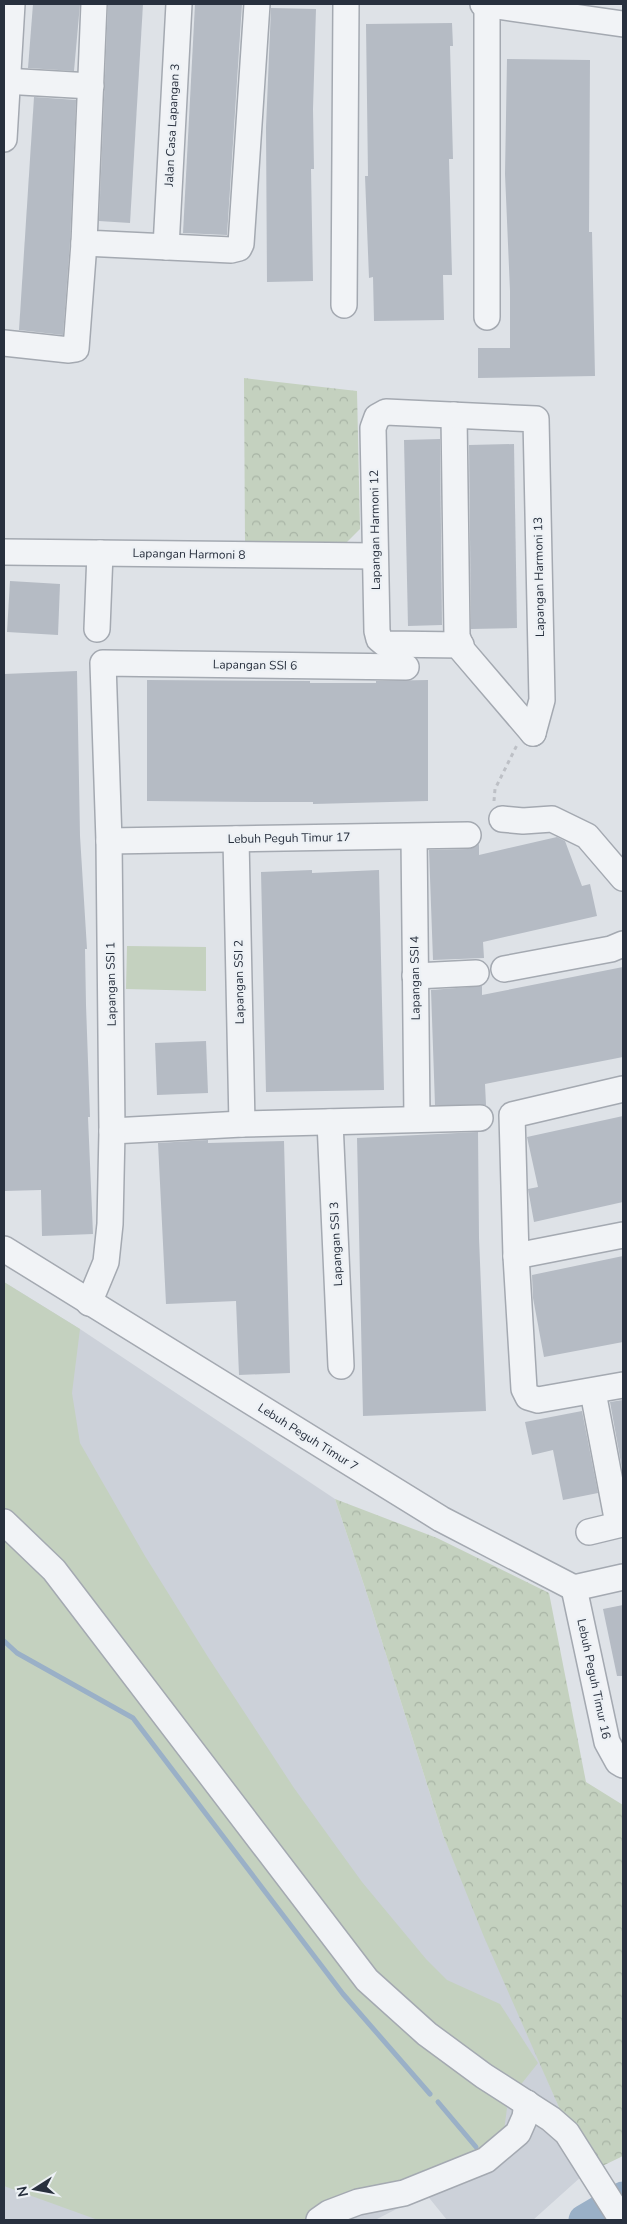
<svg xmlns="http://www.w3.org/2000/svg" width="627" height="2224" viewBox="0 0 627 2224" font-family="'Nunito Sans',sans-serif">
	<defs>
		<pattern id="forest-crowns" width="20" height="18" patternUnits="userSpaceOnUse" patternTransform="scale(1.25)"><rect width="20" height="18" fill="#c4d1bf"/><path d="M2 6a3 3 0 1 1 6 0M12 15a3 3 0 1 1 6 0" fill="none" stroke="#a8b4a5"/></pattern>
	</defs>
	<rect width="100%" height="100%" fill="#dee2e7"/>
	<path fill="#ccd1d9" d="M4,1282L80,1329L335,1499L366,1591L443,1835L561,2112L582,2176L533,2220H447L426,2194L375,2220H4Z"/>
	<g fill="#c4d1bf">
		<path d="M127,946L206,947V991L126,989Z"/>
		<path d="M4,1282L80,1329L72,1393L80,1443L145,1556L208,1657L294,1788L362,1882L426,1959L447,1980L500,2004L538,2063L515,2092L408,2011L4,1516Z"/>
		<path d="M4,1538L46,1580L143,1700L364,1991L402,2029L498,2095L507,2108L504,2131L485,2151L309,2220H98L4,2186Z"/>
	</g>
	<g fill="url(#forest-crowns)">
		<path d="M244,378L357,391L360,529L346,543L245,544Z"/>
		<path d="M335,1499L437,1538L549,1593L586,1782L623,1805V2156L594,2170L561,2112L484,1937L443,1835L366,1591Z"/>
	</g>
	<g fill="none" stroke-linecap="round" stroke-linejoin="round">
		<g stroke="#9ab0c7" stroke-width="5">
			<path d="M4,1641L17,1653L133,1718L343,1994L430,2094"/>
			<path d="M438,2102L476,2147"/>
		</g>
		<path stroke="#9ab0c7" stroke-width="31" d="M584,2220L623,2197"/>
	</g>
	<g fill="#b5bbc4">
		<path d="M33,4H80L74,71L28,68Z"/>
		<path d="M108,4H143L130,223L99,221Z"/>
		<path d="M195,4H242L227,235L183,233Z"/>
		<path d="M271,8L316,9L313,109L314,169H311L313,281L267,282L266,127Z"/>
		<path d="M452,23L453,46H450L453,159H449L452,275H443L444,320L374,321L373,277L369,278L365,176H368L366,24Z"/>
		<path d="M507,59L590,60L589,232H592L595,376L478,378V348H510V291L505,174Z"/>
		<path d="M34,97L76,100L70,242L63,335L19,330Z"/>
		<path d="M440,439L442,625L408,626L404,440Z"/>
		<path d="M514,444L517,628L471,629L469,445Z"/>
		<path d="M10,581L60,584L58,635L7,632Z"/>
		<path d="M77,671L80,836L87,949H85L86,1005L90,1117H88L93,1234L42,1236L41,1190L4,1191V674Z"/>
		<path d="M147,680L310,681V683H376V681L428,680V801L313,804V802H258L147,801Z"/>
		<path d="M557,837L565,841L582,886L590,884L597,916L483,942L484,958L433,960L429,850L468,849L479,844V855Z"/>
		<path d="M312,870V873L379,870L384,1090L266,1092L261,872Z"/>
		<path d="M623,967V1057L485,1084L486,1105H435L431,990L482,986V995Z"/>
		<path d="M206,1041L208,1093L157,1095L155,1043Z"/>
		<path d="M623,1116V1202L534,1222L528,1189L538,1187L527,1137Z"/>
		<path d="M478,1132L479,1238L486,1411L363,1416L357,1138Z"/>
		<path d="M208,1140V1143L284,1141L290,1373L239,1375L236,1301L166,1304L158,1143Z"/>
		<path d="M623,1256V1342L544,1357L533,1298L532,1275Z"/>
		<path d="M623,1400V1474L610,1402Z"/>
		<path d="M582,1411L598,1493L563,1500L553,1450L532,1455L525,1422Z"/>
		<path d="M623,1605V1676H617L603,1609Z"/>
	</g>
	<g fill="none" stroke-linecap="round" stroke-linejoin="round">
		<defs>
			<g id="minor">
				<path d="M94,4L84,243L231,250L239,248L241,244L257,4"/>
				<path d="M483,4L623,24"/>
				<path d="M4,81L91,86"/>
				<path d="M4,139L12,4"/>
				<path d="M166,247L179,4"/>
				<path d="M344,305L346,4"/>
				<path d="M487,317V4"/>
				<path d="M4,343L69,350L76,349L84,243"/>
				<path d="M454,415L457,636L462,650L533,733"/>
				<path d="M4,552L375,556"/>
				<path d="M97,629L100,553"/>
				<path d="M461,645L385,644L379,639L377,631L373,428L377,417L386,412L536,419L542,700L533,733"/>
				<path d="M502,819L523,821L552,819L587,836L623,878"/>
				<path d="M414,837L417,1119"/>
				<path d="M236,839L242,1124"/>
				<path d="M109,841L468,835"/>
				<path d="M504,969L611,949L623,944"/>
				<path d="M415,976L476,973"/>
				<path d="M623,1089L512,1115L516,1256L524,1389L528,1397L538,1400L623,1385"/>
				<path d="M330,1122L341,1366"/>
				<path d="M112,1131L242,1124L480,1118"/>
				<path d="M4,1249L441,1519L574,1588L623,1577"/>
				<path d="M516,1256L623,1235"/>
				<path d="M89,1303L106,1262L110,1224L112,1131L109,841L103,663L406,667"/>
				<path d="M593,1392L616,1513L623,1524"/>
				<path d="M4,1522L54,1570L367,1980L427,2034L484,2076L551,2119L567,2133L622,2220"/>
				<path d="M589,1532L622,1524"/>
				<path d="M574,1588L607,1742L618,1762L623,1765"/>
				<path d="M319,2220L329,2213L358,2202L404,2193L486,2160L518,2133L525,2117L527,2103"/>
			</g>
		</defs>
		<use href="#minor" stroke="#a4a9b1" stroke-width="28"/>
		<path stroke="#bdc0c6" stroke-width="3" stroke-dasharray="4 4" stroke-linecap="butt" d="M494,801L495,789L517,745"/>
		<use href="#minor" stroke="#f1f3f6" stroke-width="25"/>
	</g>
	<g text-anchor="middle" stroke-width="4.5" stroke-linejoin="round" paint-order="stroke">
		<g font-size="12" fill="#28303e" stroke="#edf1f5">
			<text transform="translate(172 125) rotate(-87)" y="4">Jalan Casa Lapangan 3</text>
			<text transform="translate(375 530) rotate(-91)" y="4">Lapangan Harmoni 12</text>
			<text transform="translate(189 554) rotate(1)" y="4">Lapangan Harmoni 8</text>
			<text transform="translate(539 577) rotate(-91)" y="4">Lapangan Harmoni 13</text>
			<text transform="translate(255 665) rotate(1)" y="4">Lapangan SSI 6</text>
			<text transform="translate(289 838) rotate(-1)" y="4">Lebuh Peguh Timur 17</text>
			<text transform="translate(415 978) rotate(-91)" y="4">Lapangan SSI 4</text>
			<text transform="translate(239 982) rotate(-91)" y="4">Lapangan SSI 2</text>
			<text transform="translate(111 984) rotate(-91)" y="4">Lapangan SSI 1</text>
			<text transform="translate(336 1244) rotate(-93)" y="4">Lapangan SSI 3</text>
			<text transform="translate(308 1437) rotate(32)" y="4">Lebuh Peguh Timur 7</text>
			<text transform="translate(594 1679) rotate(78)" y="4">Lebuh Peguh Timur 16</text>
		</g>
	</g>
	<rect width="627" height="2224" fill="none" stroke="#28303e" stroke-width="10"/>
	<g transform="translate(35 2189) rotate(259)" stroke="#edf1f5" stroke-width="4" paint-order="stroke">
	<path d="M0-4L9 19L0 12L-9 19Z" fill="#28303e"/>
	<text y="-8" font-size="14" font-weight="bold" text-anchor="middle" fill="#28303e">N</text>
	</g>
</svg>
